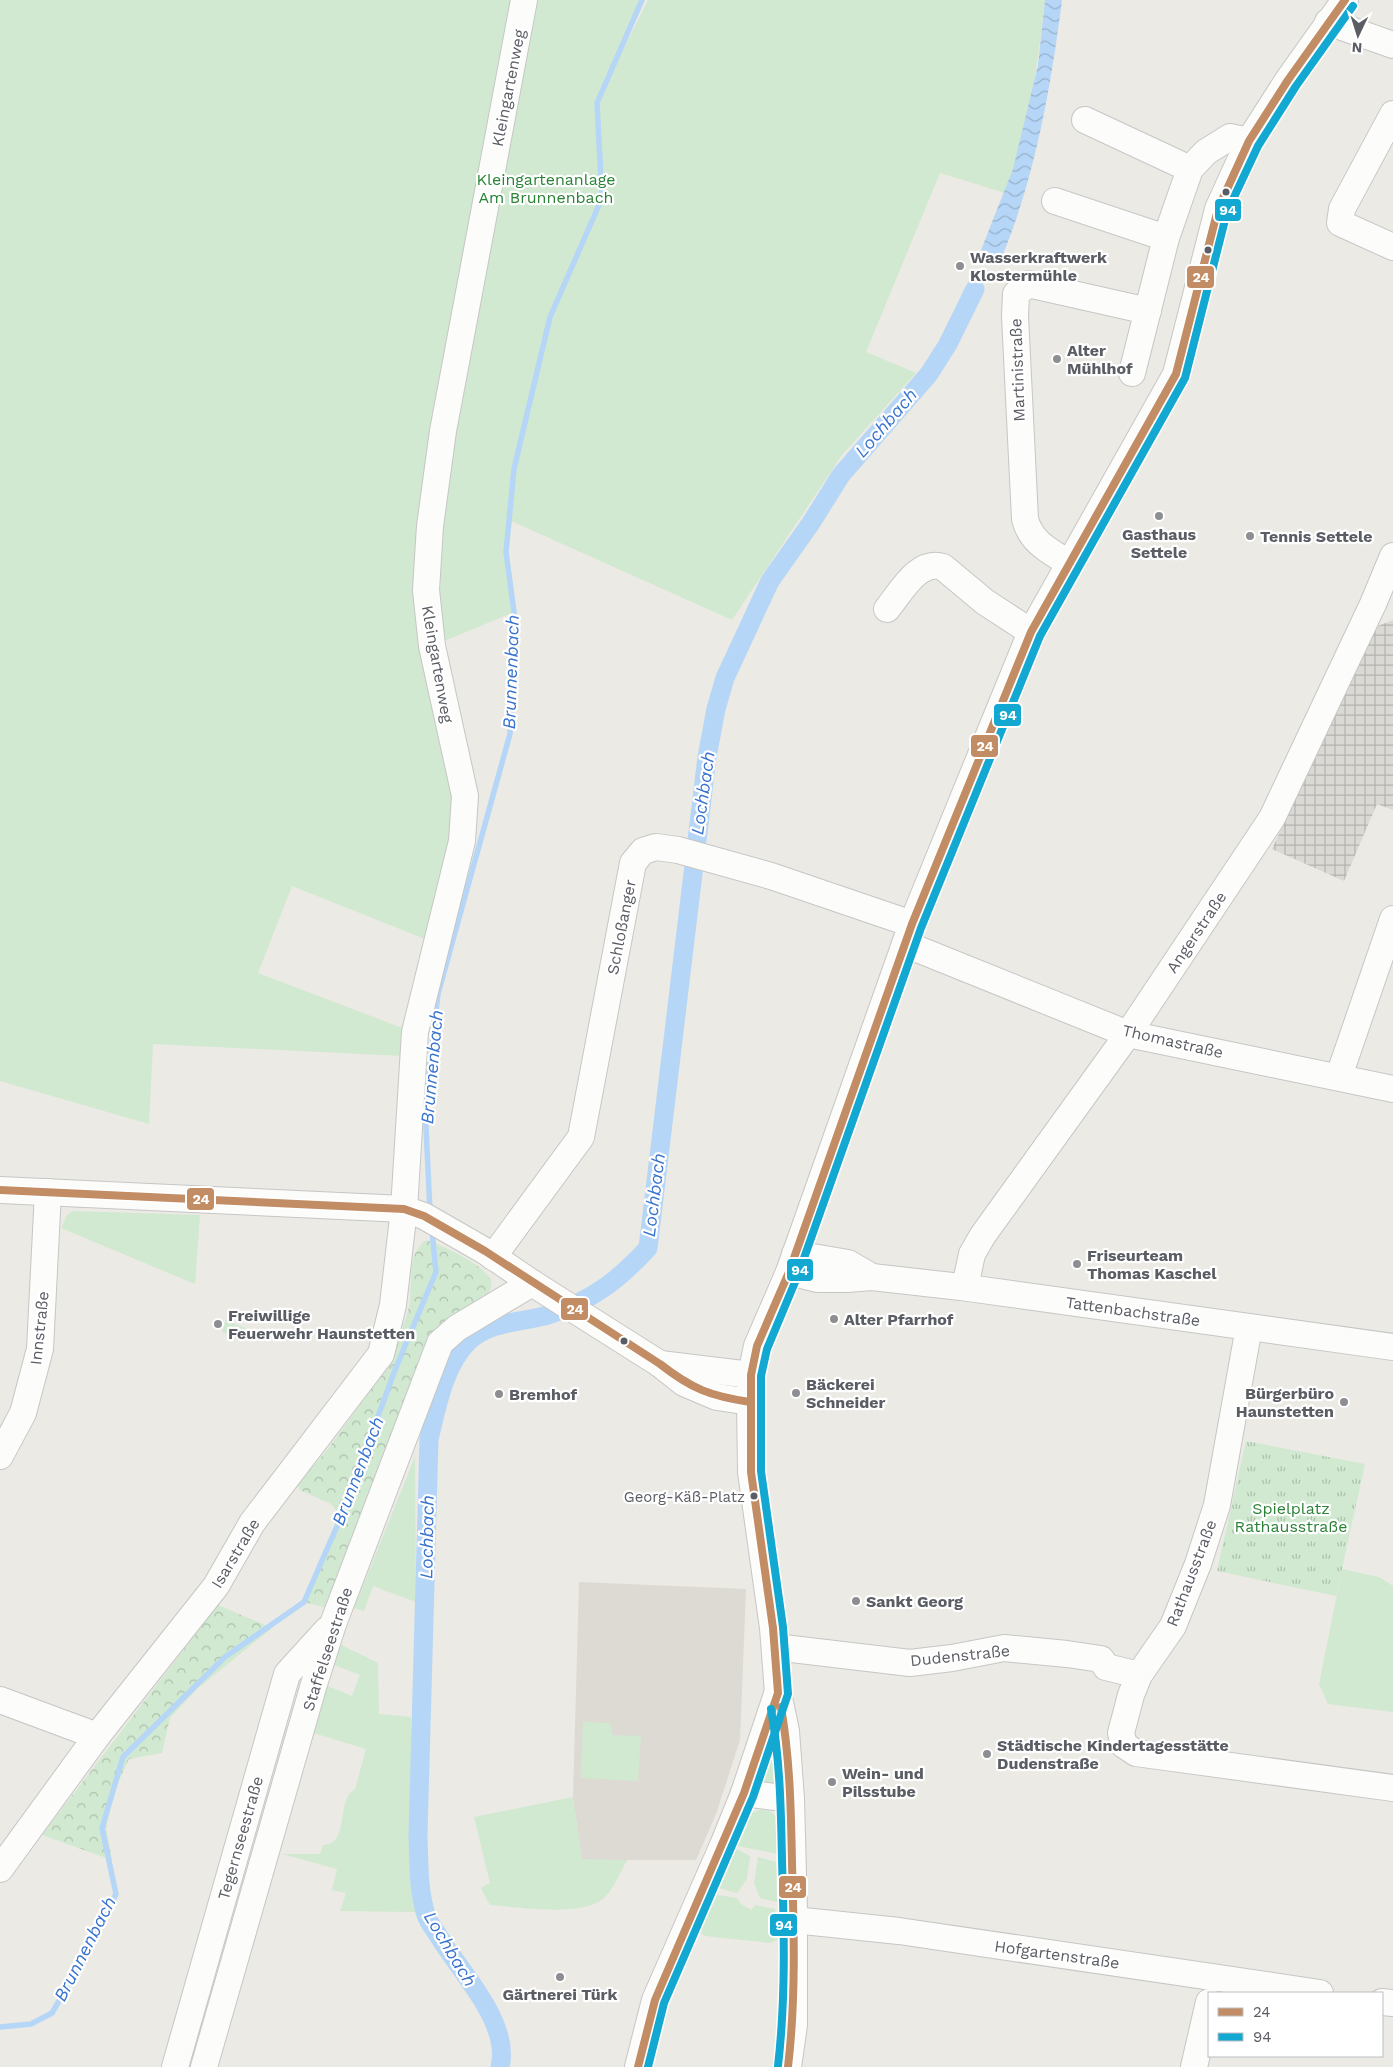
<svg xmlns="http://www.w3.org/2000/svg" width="1393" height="2067" viewBox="0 0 1393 2067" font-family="'Work Sans',sans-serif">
	<defs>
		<pattern id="industrial-grid" width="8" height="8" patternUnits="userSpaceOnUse" patternTransform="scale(1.25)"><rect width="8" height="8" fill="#dbd9d4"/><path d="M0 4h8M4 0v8" fill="none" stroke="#b5b3b0"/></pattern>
		<pattern id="forest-crowns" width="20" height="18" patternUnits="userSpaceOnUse" patternTransform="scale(1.25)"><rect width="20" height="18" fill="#d1e9d0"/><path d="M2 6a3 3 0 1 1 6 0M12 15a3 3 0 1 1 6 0" fill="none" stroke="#adc0ac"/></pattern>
		<pattern id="park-tufts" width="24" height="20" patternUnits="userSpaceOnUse" patternTransform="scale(1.25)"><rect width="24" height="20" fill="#d1e9d0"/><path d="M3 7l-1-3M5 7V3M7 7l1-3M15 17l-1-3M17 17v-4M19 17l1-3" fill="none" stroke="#adc0ac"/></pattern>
		<pattern id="water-waves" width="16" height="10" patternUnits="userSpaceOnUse" patternTransform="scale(1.25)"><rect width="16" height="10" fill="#b6d6f7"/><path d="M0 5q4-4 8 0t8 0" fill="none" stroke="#97b1cc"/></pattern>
	</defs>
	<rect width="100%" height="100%" fill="#ebeae4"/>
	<path fill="url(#industrial-grid)" d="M1393,620V810L1377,804L1344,881L1272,849L1375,627Z"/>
	<path fill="#dcdad2" d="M579,1582L746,1589L740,1740L716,1814L696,1860H582L573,1797Z"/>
	<g fill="#d1e9d0">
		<path d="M0,0H642L602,92L648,0H1045C1038,65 1028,131 1005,193L940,173L866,352L916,373L842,455L732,620L509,520L506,552L514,612L432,646L462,796L435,943L292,886L258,973L405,1029L403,1056L153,1044L149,1124L0,1081Z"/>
		<path d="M73,1211L200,1215L195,1284L61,1228L67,1215Z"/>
		<path d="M226,1320L247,1329L242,1340L222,1332Z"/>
		<path d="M415,1457L416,1602L373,1586L364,1611L354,1608Z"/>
		<path d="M1342,1569L1379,1577L1393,1586V1712L1328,1704L1319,1684Z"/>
		<path d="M335,1642L378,1663L379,1714L411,1717V1856L415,1912L340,1911L346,1893L332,1890L337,1869L282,1854H320L323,1845C351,1844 335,1800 355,1789L366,1749L307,1731L323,1684L352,1696L360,1675L329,1663Z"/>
		<path d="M583,1722L611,1723L612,1735L641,1736L638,1781L581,1778Z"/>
		<path d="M775,1741L777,1785L765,1786L761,1779Z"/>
		<path d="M573,1797L582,1859L627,1860C621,1871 614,1888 605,1897C584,1918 517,1907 490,1905L481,1888L490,1883L474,1817Z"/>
		<path d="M759,1810C783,1808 780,1832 781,1850L778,1854L738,1846L736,1842L749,1814Z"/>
		<path d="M736,1849L750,1856L747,1879L737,1893L719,1888Z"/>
		<path d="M758,1857L776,1862L777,1902L760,1898L754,1883Z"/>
		<path d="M717,1895L737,1898L741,1904L751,1910L755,1905L775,1909L777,1940L770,1943L705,1936L699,1931Z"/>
	</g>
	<g fill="url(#forest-crowns)">
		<path d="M426,1240C441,1245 486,1265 491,1281C493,1287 488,1294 486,1300L463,1309L331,1609L304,1602L341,1517L331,1504L300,1490L297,1482C315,1467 330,1446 344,1427C370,1391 395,1355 408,1311C415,1286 403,1258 426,1240Z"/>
		<path d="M218,1605L272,1628L197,1689L170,1718L162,1753L129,1759L115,1789L106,1827L112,1860L42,1835Z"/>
	</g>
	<path fill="url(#park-tufts)" d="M1246,1441L1365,1464L1336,1596L1217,1571Z"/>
	<path fill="url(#water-waves)" d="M1045,0H1062C1051,87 1035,178 1001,259L981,250L1013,169L1038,65Z"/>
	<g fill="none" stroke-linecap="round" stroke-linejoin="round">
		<g stroke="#b6d6f7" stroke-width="5.5">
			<path d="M430,1211L425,1106L438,994L510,734L514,612L506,552L514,469L550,317L602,198L597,103L642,0"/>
			<path d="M0,2027L31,2024L52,2013L93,1942L116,1894L102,1828L123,1757L225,1657L304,1602L341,1517L395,1370L436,1272L432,1230"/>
		</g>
		<path stroke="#b6d6f7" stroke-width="19" d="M500,2067C511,2022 459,1971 438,1935C434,1929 428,1922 426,1915C418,1890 419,1861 418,1835L429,1439C437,1407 444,1365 469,1341C491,1320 525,1323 551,1314C592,1300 619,1280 648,1248L707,757L716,709L725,678L770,581L811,523L841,475L929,374L948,344L975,289"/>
		<defs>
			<g id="minor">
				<path d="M1328,22L1393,45"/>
				<path d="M1393,114L1342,209L1340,223L1393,247"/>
				<path d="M1085,120L1190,169"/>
				<path d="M1055,201L1166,238"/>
				<path d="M1132,373L1166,238L1190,169L1206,152L1230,137L1249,141"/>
				<path d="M1070,564C1050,551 1031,543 1025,519L1015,316L1016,294L1028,284L1148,311"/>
				<path d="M887,609C901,592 918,559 943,567L985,602L1031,632"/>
				<path d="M905,944L1128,1034L1393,1089"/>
				<path d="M1339,1076L1393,919"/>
				<path d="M0,1190L404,1209L424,1216L485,1251L532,1283L660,1364L684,1383L717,1397L750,1402"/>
				<path d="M795,1254L848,1263L867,1274"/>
				<path d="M493,1257L581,1137L633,863L643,851L656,847L678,850L771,876L912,924"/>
				<path d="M789,1272L817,1279H847L872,1277L961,1287L1393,1347"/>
				<path d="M965,1287L972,1254L983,1235L1128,1034L1272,818L1373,604L1393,556"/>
				<path d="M1249,1327L1217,1505L1198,1564L1173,1626L1139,1675L1131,1695L1121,1733L1124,1745L1136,1753L1393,1788"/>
				<path d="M660,1364L751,1375"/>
				<path d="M0,1456L23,1413L40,1349L48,1192"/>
				<path d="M775,1647L910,1663L952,1658L1004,1648L1067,1654L1101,1659L1106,1667L1139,1675"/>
				<path d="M0,1700L97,1736"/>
				<path d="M744,1793L791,1799"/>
				<path d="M0,1869L97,1736L216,1586L252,1523L381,1354L393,1305L404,1209L415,1032L462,841L465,796L432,646L426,590L430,526L443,431L524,0"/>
				<path d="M794,1920L899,1931L1320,1993"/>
				<path d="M1382,2002L1393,2003"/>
				<path d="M175,2067L287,1674L327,1630"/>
				<path d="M204,2067L314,1684L333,1624L440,1343L457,1328L532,1283"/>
				<path d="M638,2067L655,2000L723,1845L744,1793L777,1694"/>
				<path d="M788,2067L794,2025V1911L791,1799L786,1731L778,1693L773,1628L751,1472L750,1402L751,1375L757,1346L789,1272L912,924L1031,632L1176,374L1218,209L1249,141L1288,80L1345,0"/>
				<path d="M1194,2067L1209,2002"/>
			</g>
		</defs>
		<use href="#minor" stroke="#c7c6c6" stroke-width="28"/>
		<use href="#minor" stroke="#fcfcfb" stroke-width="26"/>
		<defs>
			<g id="bus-1">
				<path d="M0,1190L404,1209L424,1216L485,1251L660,1364C692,1389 710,1396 750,1402"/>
				<path d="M781,1707C790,1759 791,1810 792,1862C794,1931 796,1999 788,2067"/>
				<path d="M638,2067L655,2000L744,1793L778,1693L773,1628L751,1472V1375L757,1346L789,1272L912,924L1031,632L1176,374L1218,209L1249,141L1288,80L1345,0"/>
			</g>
			<g id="bus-2">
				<path d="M771,1709C780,1759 781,1809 782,1860C784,1929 786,1997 778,2066"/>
				<path d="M648,2067L664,2003L753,1797L788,1694L783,1627L761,1471V1376L767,1349L798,1275L921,928L1040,636L1185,378L1227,212L1258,146L1296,86L1353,6"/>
			</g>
		</defs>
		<use href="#bus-1" stroke="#fff" stroke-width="11"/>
		<use href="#bus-2" stroke="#fff" stroke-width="11"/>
		<use href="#bus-1" stroke="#c28d65" stroke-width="8"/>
		<use href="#bus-2" stroke="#12a8d2" stroke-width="8"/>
	</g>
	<g fill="#5a5d64" stroke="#fff" stroke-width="2">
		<circle cx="1226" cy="192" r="4.5"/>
		<circle cx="1208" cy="250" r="4.5"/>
		<circle cx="624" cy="1341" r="4.5"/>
		<circle cx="754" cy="1496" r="4.5"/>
	</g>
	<g fill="#8d8e91" stroke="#fff" stroke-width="2">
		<circle cx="960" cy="266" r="5"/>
		<circle cx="1057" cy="359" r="5"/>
		<circle cx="1159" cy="516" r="5"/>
		<circle cx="1250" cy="536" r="5"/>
		<circle cx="1077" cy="1264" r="5"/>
		<circle cx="834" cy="1319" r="5"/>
		<circle cx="218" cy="1324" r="5"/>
		<circle cx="796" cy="1393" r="5"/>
		<circle cx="499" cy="1394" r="5"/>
		<circle cx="1344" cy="1402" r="5"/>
		<circle cx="856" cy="1601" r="5"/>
		<circle cx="987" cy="1754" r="5"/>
		<circle cx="832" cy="1782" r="5"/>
		<circle cx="560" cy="1977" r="5"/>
	</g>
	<g text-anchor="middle" stroke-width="4.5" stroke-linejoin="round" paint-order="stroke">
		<g font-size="15" fill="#5a5d64" stroke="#fff" text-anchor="end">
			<text x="745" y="1502">Georg-Käß-Platz</text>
		</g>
		<g font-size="16" fill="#5a5d64" stroke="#fff">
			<text transform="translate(508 88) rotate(-79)" y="6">Kleingartenweg</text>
			<text transform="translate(1017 370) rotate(-92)" y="6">Martinistraße</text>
			<text transform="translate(438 664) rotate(80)" y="6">Kleingartenweg</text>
			<text transform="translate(621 927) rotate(-79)" y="6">Schloßanger</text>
			<text transform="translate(1196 932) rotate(-56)" y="6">Angerstraße</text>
			<text transform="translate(1173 1041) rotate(13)" y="6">Thomastraße</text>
			<text transform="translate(1133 1311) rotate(8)" y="6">Tattenbachstraße</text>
			<text transform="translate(39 1328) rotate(-84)" y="6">Innstraße</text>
			<text transform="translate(235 1553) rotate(-59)" y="6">Isarstraße</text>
			<text transform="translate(1191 1573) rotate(-69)" y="6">Rathausstraße</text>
			<text transform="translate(327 1649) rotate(-72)" y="6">Staffelseestraße</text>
			<text transform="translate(960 1655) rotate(-6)" y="6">Dudenstraße</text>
			<text transform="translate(240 1838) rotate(-74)" y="6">Tegernseestraße</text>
			<text transform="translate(1057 1954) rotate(8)" y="6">Hofgartenstraße</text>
		</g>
		<g font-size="16" fill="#2b8237" stroke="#fff">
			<text x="546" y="185">Kleingartenanlage<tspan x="546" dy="18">Am Brunnenbach</tspan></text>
			<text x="1291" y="1514">Spielplatz<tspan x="1291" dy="18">Rathausstraße</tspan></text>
		</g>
		<g font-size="16" font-weight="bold" fill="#5a5d64" stroke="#fff" text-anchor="start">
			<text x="970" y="263">Wasserkraftwerk<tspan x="970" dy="18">Klostermühle</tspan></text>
			<text x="1067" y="356">Alter<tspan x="1067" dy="18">Mühlhof</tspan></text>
			<text x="1159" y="540" text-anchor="middle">Gasthaus<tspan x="1159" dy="18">Settele</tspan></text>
			<text x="1260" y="542">Tennis Settele</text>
			<text x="1087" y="1261">Friseurteam<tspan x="1087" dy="18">Thomas Kaschel</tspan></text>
			<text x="228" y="1321">Freiwillige<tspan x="228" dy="18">Feuerwehr Haunstetten</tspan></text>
			<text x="844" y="1325">Alter Pfarrhof</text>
			<text x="806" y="1390">Bäckerei<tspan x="806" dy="18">Schneider</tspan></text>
			<text x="1334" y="1399" text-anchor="end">Bürgerbüro<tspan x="1334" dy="18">Haunstetten</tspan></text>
			<text x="509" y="1400">Bremhof</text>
			<text x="866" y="1607">Sankt Georg</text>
			<text x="997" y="1751">Städtische Kindertagesstätte<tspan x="997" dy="18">Dudenstraße</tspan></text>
			<text x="842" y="1779">Wein- und<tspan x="842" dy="18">Pilsstube</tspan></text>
			<text x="560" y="2000" text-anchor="middle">Gärtnerei Türk</text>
		</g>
		<g font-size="18" font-style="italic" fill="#3873ce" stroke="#fff">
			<text transform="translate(886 423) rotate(-49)" y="6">Lochbach</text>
			<text transform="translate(511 672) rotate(-88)" y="6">Brunnenbach</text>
			<text transform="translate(703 793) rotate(-82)" y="6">Lochbach</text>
			<text transform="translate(432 1067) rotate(-85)" y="6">Brunnenbach</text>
			<text transform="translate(654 1195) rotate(-83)" y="6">Lochbach</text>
			<text transform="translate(358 1471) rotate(-69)" y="6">Brunnenbach</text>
			<text transform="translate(427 1537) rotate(-89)" y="6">Lochbach</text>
			<text transform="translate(85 1949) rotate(-63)" y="6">Brunnenbach</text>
			<text transform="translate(450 1949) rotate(59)" y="6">Lochbach</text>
		</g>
	</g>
	<g stroke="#fff" stroke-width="2">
		<rect x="1214" y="198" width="28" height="24" rx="5" fill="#12a8d2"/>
		<rect x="1186" y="265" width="29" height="24" rx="5" fill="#c28d65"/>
		<rect x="993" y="703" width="29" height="24" rx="5" fill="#12a8d2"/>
		<rect x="970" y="734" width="29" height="24" rx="5" fill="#c28d65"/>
		<rect x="186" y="1187" width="29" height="24" rx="5" fill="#c28d65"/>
		<rect x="786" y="1258" width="28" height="24" rx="5" fill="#12a8d2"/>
		<rect x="560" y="1297" width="29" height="24" rx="5" fill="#c28d65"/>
		<rect x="778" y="1875" width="29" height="24" rx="5" fill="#c28d65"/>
		<rect x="769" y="1913" width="29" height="24" rx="5" fill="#12a8d2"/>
	</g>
	<g font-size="14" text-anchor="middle" font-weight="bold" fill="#fff">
		<text x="1228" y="215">94</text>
		<text x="1201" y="282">24</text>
		<text x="1008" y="720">94</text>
		<text x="985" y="751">24</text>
		<text x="201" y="1204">24</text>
		<text x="800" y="1275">94</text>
		<text x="575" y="1314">24</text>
		<text x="793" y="1892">24</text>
		<text x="784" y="1930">94</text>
	</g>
	<rect x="1208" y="1992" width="175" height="65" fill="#ffffff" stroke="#bdbec1"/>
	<rect x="1218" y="2008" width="25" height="8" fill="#c28d65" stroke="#bdbec1"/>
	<text x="1253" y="2017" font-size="15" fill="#5a5d64">24</text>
	<rect x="1218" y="2033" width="25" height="8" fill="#12a8d2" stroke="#bdbec1"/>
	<text x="1253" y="2042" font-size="15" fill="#5a5d64">94</text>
	<g transform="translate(1358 35) rotate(184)" stroke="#ffffff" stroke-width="4" paint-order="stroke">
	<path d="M0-4L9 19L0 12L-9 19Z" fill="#5a5d64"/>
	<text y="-8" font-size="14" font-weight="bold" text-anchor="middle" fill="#5a5d64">N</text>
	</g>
</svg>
